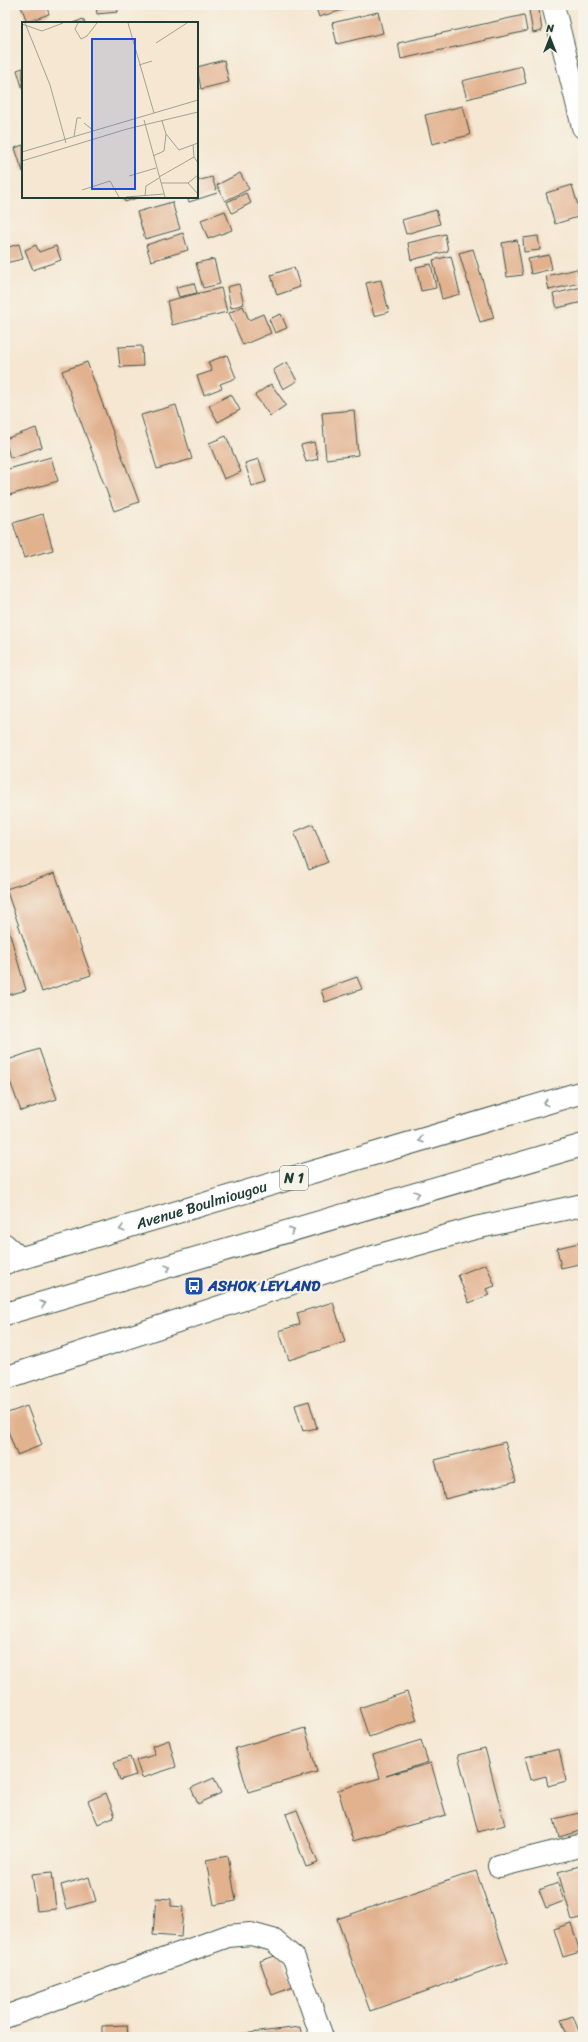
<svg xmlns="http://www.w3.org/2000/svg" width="588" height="2042" viewBox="0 0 588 2042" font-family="Sriracha,sans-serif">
	<rect width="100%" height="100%" fill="#f7f3e8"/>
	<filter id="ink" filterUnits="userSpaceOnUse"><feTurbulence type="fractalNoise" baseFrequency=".025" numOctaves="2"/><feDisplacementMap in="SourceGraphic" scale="8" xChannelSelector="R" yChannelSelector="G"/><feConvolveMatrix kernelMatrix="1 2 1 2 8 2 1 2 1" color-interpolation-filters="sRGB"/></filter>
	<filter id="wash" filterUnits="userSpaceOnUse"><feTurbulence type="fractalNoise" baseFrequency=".012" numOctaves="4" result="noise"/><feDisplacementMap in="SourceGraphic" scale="16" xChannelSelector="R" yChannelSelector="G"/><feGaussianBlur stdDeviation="0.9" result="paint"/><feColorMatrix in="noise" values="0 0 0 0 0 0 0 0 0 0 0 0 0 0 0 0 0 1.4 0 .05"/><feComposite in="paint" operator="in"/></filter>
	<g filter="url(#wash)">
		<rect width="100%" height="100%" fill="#f5e7d2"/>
		<g id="blocks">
			<g fill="#e2b18e">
				<path d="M46,5L49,14L27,22L21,6Z"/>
				<path d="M96,5H117L118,12L97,14Z"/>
				<path d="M315,5H359L319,17Z"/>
				<path d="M539,9L542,31L533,33L529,10Z"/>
				<path d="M378,12L383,33L337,44L332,23Z"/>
				<path d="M524,15L527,31L401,59L398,43Z"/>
				<path d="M83,19L85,23H73Z"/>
				<path d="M224,60L229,82L201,89L197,67Z"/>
				<path d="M522,66L526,83L467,99L462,81Z"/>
				<path d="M23,68V90L17,70Z"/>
				<path d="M463,106L470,135L432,144L425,115Z"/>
				<path d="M23,145V172L15,148Z"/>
				<path d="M240,173L249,189L225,201L217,185Z"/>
				<path d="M212,177L217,193L189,202L187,197H197V181Z"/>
				<path d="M572,185L581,216L555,224L546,193Z"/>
				<path d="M246,193L251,203L232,213L227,202Z"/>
				<path d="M123,197H140L125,202Z"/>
				<path d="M172,202L180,229L145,239L137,212Z"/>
				<path d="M436,210L440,224L406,234L402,220Z"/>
				<path d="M225,211L232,230L208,239L201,220Z"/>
				<path d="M183,233L188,250L151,261L146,245Z"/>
				<path d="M445,234L448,251L411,260L408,243Z"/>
				<path d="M538,236L540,250L524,252L523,238Z"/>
				<path d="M517,240L523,275L507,277L502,243Z"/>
				<path d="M19,244L23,259L5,263V248Z"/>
				<path d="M36,245L39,252L56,246L61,260L33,270L25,250Z"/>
				<path d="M473,249L494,318L480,322L459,253Z"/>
				<path d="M549,255L552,269L531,274L528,259Z"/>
				<path d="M451,256L460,294L442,299L433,260Z"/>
				<path d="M214,259L220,284L203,288L196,263Z"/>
				<path d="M431,264L436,288L421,291L416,267Z"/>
				<path d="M294,267L300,287L277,295L271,275Z"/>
				<path d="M577,269L580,283L549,290L546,276Z"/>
				<path d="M381,280L389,312L374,316L366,283Z"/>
				<path d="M194,283L197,293L179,297L176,287Z"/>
				<path d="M239,284L244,304L231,308L227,287Z"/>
				<path d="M582,287L583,302L557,308L553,294Z"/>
				<path d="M221,288L227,312L172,325L167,301Z"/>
				<path d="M243,306L249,320L263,314L271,333L243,345L229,313Z"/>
				<path d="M281,314L287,328L275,333L269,319Z"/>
				<path d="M142,346L143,366L120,367L118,347Z"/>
				<path d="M227,355L236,378L220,384L222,388L204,395L197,376L212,371L208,362Z"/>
				<path d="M87,362L139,502L114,511L62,371Z"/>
				<path d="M287,362L297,381L283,389L273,370Z"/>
				<path d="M271,384L286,405L270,416L255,395Z"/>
				<path d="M231,394L240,410L218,422L209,406Z"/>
				<path d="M176,405L192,459L157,469L141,415Z"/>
				<path d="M354,410L358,455L326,459L322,413Z"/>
				<path d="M36,428L42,447L10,458L5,439Z"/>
				<path d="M226,436L241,472L224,479L209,443Z"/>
				<path d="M314,442L318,459L306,462L301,445Z"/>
				<path d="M51,457L58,481L6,496L5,470Z"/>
				<path d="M259,459L266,482L252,486L245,463Z"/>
				<path d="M43,514L53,550L24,558L13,523Z"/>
				<path d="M313,824L328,862L309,870L294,832Z"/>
				<path d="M55,873L91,975L42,992L6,889Z"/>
				<path d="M5,917L26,990L5,996Z"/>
				<path d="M357,977L362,989L325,1002L321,990Z"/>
				<path d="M39,1049L57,1099L21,1111L5,1068V1061Z"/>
				<path d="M583,1242V1263L561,1268L557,1248Z"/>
				<path d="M486,1264L495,1286L486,1289L489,1295L469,1303L458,1275Z"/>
				<path d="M333,1302L345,1342L289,1360L279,1331L300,1324L297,1313Z"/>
				<path d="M309,1401L317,1428L303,1431L295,1405Z"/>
				<path d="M27,1406L42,1445L17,1455L5,1423V1414Z"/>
				<path d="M505,1442L516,1481L445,1499L435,1460Z"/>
				<path d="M407,1692L417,1720L369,1737L359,1708Z"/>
				<path d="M305,1728L317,1772L248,1792L235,1748Z"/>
				<path d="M169,1740L176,1767L142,1778L136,1760L155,1755L152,1746Z"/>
				<path d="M421,1740L428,1762L386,1776L431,1763L446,1815L353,1841L338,1790L380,1778L373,1755Z"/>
				<path d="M485,1748L505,1825L478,1832L458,1755Z"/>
				<path d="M559,1749L566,1781L548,1786L546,1776L531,1780L525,1757Z"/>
				<path d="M130,1757L136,1775L120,1780L114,1762Z"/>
				<path d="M214,1778L221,1793L198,1804L191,1788Z"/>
				<path d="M106,1793L115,1816L98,1824L88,1801Z"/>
				<path d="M297,1810L318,1863L306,1867L286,1814Z"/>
				<path d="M579,1813L583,1830L559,1837L554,1819Z"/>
				<path d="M228,1856L236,1901L214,1905L206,1860Z"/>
				<path d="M583,1865V1917L572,1920L558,1872Z"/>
				<path d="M476,1871L508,1962L370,2011L337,1919Z"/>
				<path d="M52,1872L56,1909L37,1911L32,1874Z"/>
				<path d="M89,1877L96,1901L67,1909L61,1885Z"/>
				<path d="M558,1883L564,1901L546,1908L539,1890Z"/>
				<path d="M156,1898L171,1899V1906L183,1907L181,1937L153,1935Z"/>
				<path d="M571,1923L580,1952L563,1957L554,1929Z"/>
				<path d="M281,1954L293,1987L272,1995L260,1961Z"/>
				<path d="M573,2016L580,2034L568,2037L561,2020Z"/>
				<path d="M127,2025L128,2037H102V2026Z"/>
				<path d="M300,2027L302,2037H226V2036Z"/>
			</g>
		</g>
	</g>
	<g filter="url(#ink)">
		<use href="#blocks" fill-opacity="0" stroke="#3f564c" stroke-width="1"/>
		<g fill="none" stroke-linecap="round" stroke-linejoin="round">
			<defs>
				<path id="lane" d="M5,1243L22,1258"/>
				<g id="street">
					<path d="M553,5L583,127"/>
					<path d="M5,1378L362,1260L475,1228L583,1205"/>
					<path d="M499,1866L583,1845"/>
					<path d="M5,2017L228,1936L251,1934L273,1940L294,1958L322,2037"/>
				</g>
				<g id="highway">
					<path id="s1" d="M5,1263L583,1092"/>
					<path d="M5,1314L583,1145"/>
				</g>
			</defs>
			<use href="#lane" stroke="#3f564c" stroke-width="21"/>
			<use href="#street" stroke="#3f564c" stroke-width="24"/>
			<use href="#highway" stroke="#3f564c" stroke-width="24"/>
			<use href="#lane" stroke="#fff" stroke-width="19"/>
			<use href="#street" stroke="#fff" stroke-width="22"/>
			<use href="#highway" stroke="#fff" stroke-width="22"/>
		</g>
		<defs><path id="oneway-chevron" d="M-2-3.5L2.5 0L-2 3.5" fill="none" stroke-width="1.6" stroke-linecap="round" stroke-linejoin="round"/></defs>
		<g stroke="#8f9e9a">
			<use href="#oneway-chevron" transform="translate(546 1103) rotate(164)"/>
			<use href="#oneway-chevron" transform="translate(421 1140) rotate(164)"/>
			<use href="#oneway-chevron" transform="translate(417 1194) rotate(-16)"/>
			<use href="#oneway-chevron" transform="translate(122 1229) rotate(164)"/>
			<use href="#oneway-chevron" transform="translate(292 1231) rotate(-16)"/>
			<use href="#oneway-chevron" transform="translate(168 1268) rotate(-16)"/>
			<use href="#oneway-chevron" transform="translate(43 1304) rotate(-16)"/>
		</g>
	</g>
	<defs>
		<symbol id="bus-square" viewBox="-11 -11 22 22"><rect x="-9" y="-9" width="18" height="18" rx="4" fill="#1a4fb4" stroke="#f7f3e8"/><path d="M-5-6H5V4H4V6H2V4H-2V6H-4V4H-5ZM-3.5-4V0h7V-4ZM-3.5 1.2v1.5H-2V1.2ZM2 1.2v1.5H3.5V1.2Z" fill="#fff"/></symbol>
	</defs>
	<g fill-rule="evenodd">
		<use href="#bus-square" x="183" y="1275" width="22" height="22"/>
	</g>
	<g text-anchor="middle" stroke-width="4" stroke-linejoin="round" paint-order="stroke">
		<rect fill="#f7f3e8" stroke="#60746a" stroke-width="1" x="280" y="1166" width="28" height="24" rx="3"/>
		<g font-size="14" font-weight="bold" fill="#1f3d34">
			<text x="294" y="1183">N 1</text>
		</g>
		<g font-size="15" fill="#1f3d34" stroke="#f7f3e8">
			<text dy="5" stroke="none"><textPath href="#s1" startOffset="205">Avenue Boulmiougou</textPath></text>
		</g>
		<g font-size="15" font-weight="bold" fill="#164399" stroke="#f7f3e8" text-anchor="start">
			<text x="208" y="1291">ASHOK LEYLAND</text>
		</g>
	</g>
	<g transform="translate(22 22)">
		<rect width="176" height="176" fill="#f5e7d2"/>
		<path fill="none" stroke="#9fa393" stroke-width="1" d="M3,1L28,63L44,121M56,1L53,7L59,17L65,14L75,1M106,1L132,91M0,2L20,9L41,1M134,21L165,1M117,43L130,39M122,98L143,175M62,101L72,109M144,112L157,128L176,121M52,115L55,96H59M171,123L172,135L176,141M0,130L176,78M131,134L142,129L144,112L140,99M0,139L105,107L176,90M107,154L134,146M137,155L172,135M139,161H166L176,153M166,161L176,172M60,168L88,159L97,175M123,174L124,164L137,156M104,175L142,172"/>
		<path fill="#1d4ed8" fill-opacity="0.15" stroke="#1d4ed8" stroke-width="2" d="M70,17H113V167H70Z"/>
		<rect width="176" height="176" fill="none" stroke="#1f3d34" stroke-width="2"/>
	</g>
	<rect width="588" height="2042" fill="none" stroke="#f7f3e8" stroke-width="20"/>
	<g transform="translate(550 38)" stroke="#f7f3e8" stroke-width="3" paint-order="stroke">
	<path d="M0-3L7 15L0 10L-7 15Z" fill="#1f3d34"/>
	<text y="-6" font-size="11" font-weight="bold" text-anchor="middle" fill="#1f3d34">N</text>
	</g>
</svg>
